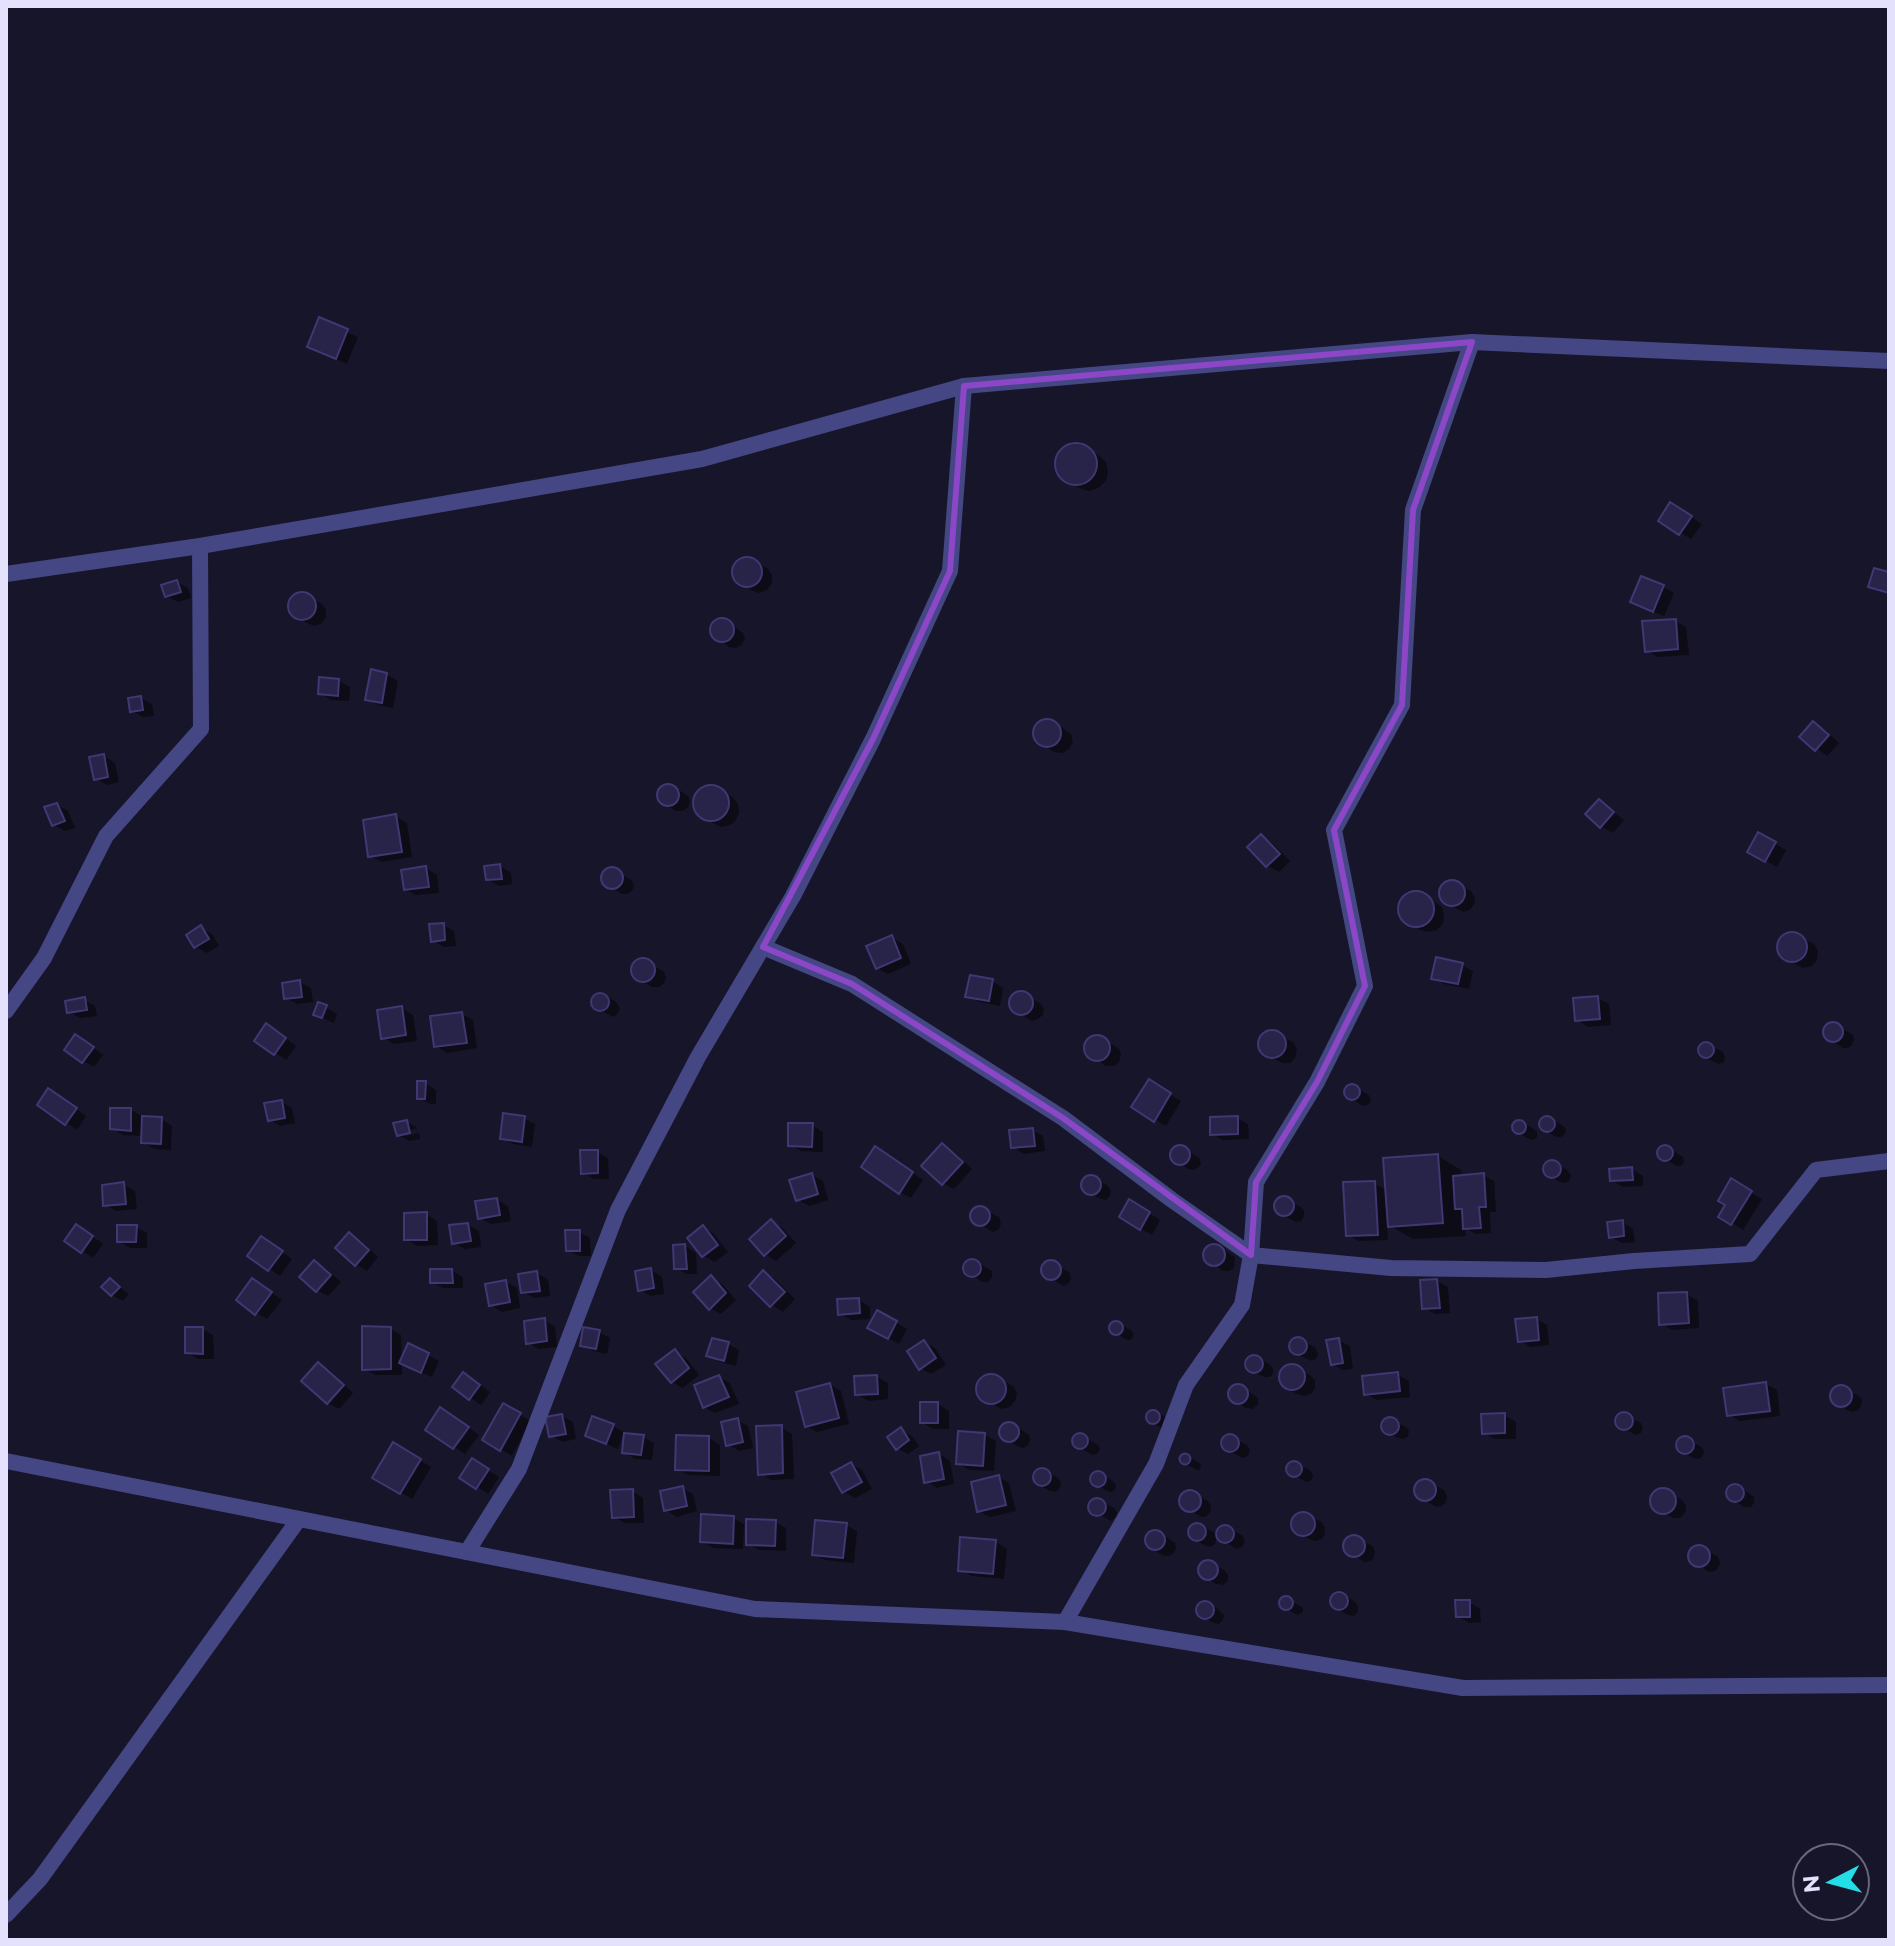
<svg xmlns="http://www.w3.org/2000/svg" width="1895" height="1946" viewBox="0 0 1895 1946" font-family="Montserrat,sans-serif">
	<rect width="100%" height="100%" fill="#17152a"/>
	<g fill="#0007">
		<path d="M320,320L358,337L347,364L309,346Z"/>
		<path d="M1076,445L1086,448L1098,455L1106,462L1108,472L1106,481L1098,488L1089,491L1079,488L1067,481L1060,474L1057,464L1060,455L1067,448Z"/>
		<path d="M1682,511L1702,524L1691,539L1660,520Z"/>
		<path d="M747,558L767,568L772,575V583L767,590L759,593L751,590L739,583L734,576V567L739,561Z"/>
		<path d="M177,582L188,588L191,598L178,602L166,596Z"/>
		<path d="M1663,587L1674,593L1664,616L1644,608Z"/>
		<path d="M302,594L321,603L326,609V617L322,623L314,626L307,623L295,616L290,610V602L295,596Z"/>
		<path d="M721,620L727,621L743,633L745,639L741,645L736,648L729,647L713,635L712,628L714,623Z"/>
		<path d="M1675,621L1686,627L1689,655L1658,657L1647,651Z"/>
		<path d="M386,674L398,681L393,708L378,705L367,699Z"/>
		<path d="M339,681L350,687L349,701L331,700L320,693Z"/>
		<path d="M141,698L152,704L154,716L143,717L132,711Z"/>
		<path d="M1045,721H1053L1071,734L1073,742L1069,749L1063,753L1054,752L1037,740L1034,732L1038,725Z"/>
		<path d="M1813,723L1824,729L1839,743L1827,756L1802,737Z"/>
		<path d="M104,756L115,763L119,782L107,785L95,778Z"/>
		<path d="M667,785L673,786L689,797L690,803L687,808L682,811H676L664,804L660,799L659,793L662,788Z"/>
		<path d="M713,787L732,797L738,804L739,812L736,820L730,825L722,827L713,823L701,816L696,810L694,801L698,794L704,788Z"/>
		<path d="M1599,801L1624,820L1613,833L1602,827L1588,814Z"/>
		<path d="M57,805L68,811L75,828L65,831L54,825Z"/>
		<path d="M396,816L407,823L412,857L381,862L370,855Z"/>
		<path d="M1759,835L1786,850L1777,867L1750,852Z"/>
		<path d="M1261,837L1272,843L1290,861L1279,872L1268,866L1250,847Z"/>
		<path d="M500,866L511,873L512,884L499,886L487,879Z"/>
		<path d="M425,868L437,875L439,893L416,895L405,889Z"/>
		<path d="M609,870H615L632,881L634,886L632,891L627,894H622L605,884L603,879L605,873Z"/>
		<path d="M1453,881L1471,891L1475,898L1474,904L1470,910L1463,912L1444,902L1441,895V889L1446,883Z"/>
		<path d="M1415,893L1423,894L1442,907L1444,915L1443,923L1437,930L1429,932L1420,930L1402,918L1399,909L1401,901L1407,895Z"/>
		<path d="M443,925L454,931L456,946L444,947L433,941Z"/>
		<path d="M201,928L212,934L219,946L207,953L196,947L189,935Z"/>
		<path d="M1794,934L1814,944L1818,951L1817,960L1812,966L1803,968L1783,958L1779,950L1780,942L1785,936Z"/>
		<path d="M891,937L903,944L911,964L888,974L877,968Z"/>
		<path d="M640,961H646L664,972L666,978L664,983L659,987H652L636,977L634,971L635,965Z"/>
		<path d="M1462,965L1473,971L1469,989L1444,984L1433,978Z"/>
		<path d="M992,981L1003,988L1000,1006L979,1002L968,996Z"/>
		<path d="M300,982L311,988L313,1002L297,1004L286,998Z"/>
		<path d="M598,994L605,995L616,1002L620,1008L618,1013L614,1017L595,1008L592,1003L594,997Z"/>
		<path d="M1022,994L1040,1003L1044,1009L1043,1015L1038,1019L1032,1021L1014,1011L1012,1006V999L1016,995Z"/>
		<path d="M1598,998L1609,1004L1611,1025L1588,1027L1577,1020Z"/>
		<path d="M84,1000L95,1006L97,1016L80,1018L69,1012Z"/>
		<path d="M320,1004L337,1014L334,1023L316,1015Z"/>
		<path d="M402,1008L413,1015L417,1041L394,1044L382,1037Z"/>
		<path d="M462,1014L473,1020L477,1048L447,1053L436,1046Z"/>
		<path d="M1830,1024H1835L1853,1035L1854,1039L1852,1045L1848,1048H1843L1826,1037L1825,1032L1826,1027Z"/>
		<path d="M278,1032L296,1046L286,1060L257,1040Z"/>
		<path d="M1275,1032L1294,1043L1297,1050L1295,1058L1290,1063H1282L1263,1052L1260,1045L1262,1038L1267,1033Z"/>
		<path d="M1094,1037H1101L1119,1049L1121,1055L1119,1062L1114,1066H1106L1088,1054L1086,1047L1088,1041Z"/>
		<path d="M87,1043L103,1055L94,1067L83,1061Z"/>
		<path d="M1706,1044L1723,1052L1725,1057L1724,1062L1719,1064L1702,1056L1700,1050L1701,1046Z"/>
		<path d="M1149,1082L1181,1101L1166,1126L1134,1107Z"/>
		<path d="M425,1083L436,1090V1104H430L419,1098Z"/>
		<path d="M1354,1086L1370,1096L1371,1101L1368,1105L1363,1106L1347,1096L1346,1091L1349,1087Z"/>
		<path d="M60,1097L86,1116L77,1130L40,1104Z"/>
		<path d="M281,1102L292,1108L295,1123L280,1126L269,1119Z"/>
		<path d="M131,1110L142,1116V1118L161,1119L172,1126L171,1150L154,1149L143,1142V1136L123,1135L112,1128Z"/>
		<path d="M1545,1117L1550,1118L1562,1125L1566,1129L1565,1134L1561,1137H1556L1544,1130L1540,1126L1541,1121Z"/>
		<path d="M524,1118L535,1124L532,1147L513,1144L502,1138Z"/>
		<path d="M1237,1118L1248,1124L1249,1139L1223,1140L1212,1134Z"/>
		<path d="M406,1122L418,1128L405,1132V1136L419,1133L420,1139L410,1141L398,1135Z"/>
		<path d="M1517,1122H1522L1534,1129L1537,1132V1137L1533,1140L1529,1139L1517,1132L1514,1129V1125Z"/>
		<path d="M812,1125L823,1132V1152L801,1151L790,1145Z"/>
		<path d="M1032,1130L1043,1136L1045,1151L1024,1154L1013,1147Z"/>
		<path d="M942,1145L953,1151L972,1169L954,1189L943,1183Z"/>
		<path d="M1179,1147L1184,1148L1200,1159L1201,1164L1198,1168L1194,1170L1188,1169L1172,1158V1153L1174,1149Z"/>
		<path d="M1667,1147L1683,1157L1684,1162L1681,1166H1677L1660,1157L1659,1152L1662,1148Z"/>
		<path d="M597,1152L608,1158L609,1179H594L582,1173Z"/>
		<path d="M887,1155L923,1180L911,1198L900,1192Z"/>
		<path d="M1438,1156L1461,1170L1462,1177L1483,1175L1494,1181L1496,1212H1490L1491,1233L1476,1234L1465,1228L1466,1236L1413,1239L1387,1224L1388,1240L1359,1241L1348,1235L1374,1183L1388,1191Z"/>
		<path d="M1550,1162L1556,1163L1567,1170L1571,1175L1570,1180L1566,1183L1560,1182L1548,1175L1544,1171L1545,1165Z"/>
		<path d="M1632,1169L1643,1176V1186L1623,1187L1612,1180Z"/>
		<path d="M812,1175L823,1181L828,1200L809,1206L798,1200Z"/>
		<path d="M1089,1177L1095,1178L1107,1185L1111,1190L1110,1196L1106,1200L1099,1198L1087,1192L1083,1187L1085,1181Z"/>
		<path d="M1732,1181L1762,1199L1743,1230L1721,1216L1728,1205Z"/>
		<path d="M124,1185L135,1191L137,1209L116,1211L105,1204Z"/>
		<path d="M1284,1198L1301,1207L1304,1211V1216L1301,1221L1296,1222L1278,1213L1276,1203L1279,1199Z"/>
		<path d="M497,1200L508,1206L511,1221L491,1224L480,1218Z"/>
		<path d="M1130,1202L1160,1220L1152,1235L1121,1217Z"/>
		<path d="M980,1208L999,1217L1001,1224L999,1229L993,1232L975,1222L972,1216L975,1210Z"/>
		<path d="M426,1214L437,1221L438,1245L417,1246L406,1239Z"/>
		<path d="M771,1221L782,1228L796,1243L776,1261L765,1254Z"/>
		<path d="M1622,1222L1633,1229L1635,1242L1622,1243L1611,1237Z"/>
		<path d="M468,1225L479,1231L481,1247L465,1249L454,1243Z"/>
		<path d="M136,1227L147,1233V1248H130L119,1241Z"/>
		<path d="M703,1227L714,1234L728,1252L715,1262L704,1256Z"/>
		<path d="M579,1232L590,1238L591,1256H579L568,1250Z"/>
		<path d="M88,1233L103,1244L93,1258L67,1241Z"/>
		<path d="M350,1235L361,1241L378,1257L367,1271L356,1264Z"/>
		<path d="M273,1245L292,1259L280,1276L250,1255Z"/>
		<path d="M685,1246L696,1253L697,1274H687L676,1268Z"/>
		<path d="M1212,1246H1218L1235,1257L1234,1268L1229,1271H1223L1207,1260L1205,1254L1207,1249Z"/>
		<path d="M969,1261H975L992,1271V1277L988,1282H982L966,1271V1265Z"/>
		<path d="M315,1262L326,1269L341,1282L328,1296L317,1290Z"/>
		<path d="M1051,1263L1069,1272L1071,1278L1069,1283L1064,1286L1046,1276L1043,1271L1045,1265Z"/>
		<path d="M651,1270L662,1277L664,1294L651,1296L640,1290Z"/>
		<path d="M452,1271L463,1277V1288H443L432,1282Z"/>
		<path d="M537,1273L548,1280L550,1296L534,1298L523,1292Z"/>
		<path d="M764,1273L775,1279L795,1299L783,1312L772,1305L751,1286Z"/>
		<path d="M711,1278L722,1284L736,1300L721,1314L710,1308Z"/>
		<path d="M110,1280L129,1294L123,1301L112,1295Z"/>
		<path d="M1437,1281L1448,1287L1450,1313L1435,1314L1424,1308Z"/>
		<path d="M506,1282L517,1288L520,1308L502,1312L491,1305Z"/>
		<path d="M263,1287L282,1300L267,1319L256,1313Z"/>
		<path d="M1687,1294L1698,1301L1699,1328L1672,1330L1661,1324Z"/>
		<path d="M859,1300L870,1307V1319L851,1320L840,1314Z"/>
		<path d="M878,1312L907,1329L899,1344L870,1327Z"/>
		<path d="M1536,1319L1547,1325L1549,1345L1531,1347L1520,1341Z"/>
		<path d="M544,1320L555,1327L557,1347L539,1349L528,1343Z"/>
		<path d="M1114,1323L1119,1324L1131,1330L1133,1333V1337L1130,1340H1127L1115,1333L1111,1330Z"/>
		<path d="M202,1329L213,1335L214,1359H198L187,1352Z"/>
		<path d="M390,1329L401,1335L402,1375H375L364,1368Z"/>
		<path d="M599,1332L610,1338L607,1354L593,1351L582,1344Z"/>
		<path d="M1297,1339L1315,1347L1318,1353L1317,1358L1312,1361L1294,1353L1291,1347L1292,1342Z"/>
		<path d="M1338,1340L1350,1346L1353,1369L1343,1370L1332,1364Z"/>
		<path d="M924,1342L935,1348L946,1365L931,1374L920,1368Z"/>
		<path d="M728,1344L739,1350L736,1366L720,1362L709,1356Z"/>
		<path d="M675,1352L686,1358L699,1375L683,1388L672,1382Z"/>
		<path d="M428,1355L439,1361L432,1377L412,1369Z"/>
		<path d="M1251,1357H1257L1269,1364L1273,1368V1373L1270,1377H1264L1252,1371L1248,1367V1361Z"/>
		<path d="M319,1364L330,1371L353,1393L339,1409L328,1403Z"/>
		<path d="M1291,1365L1310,1375L1315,1380V1388L1311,1394L1304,1396L1297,1394L1285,1387L1281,1381L1280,1374L1284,1368Z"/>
		<path d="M464,1374L490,1392L481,1405L455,1387Z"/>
		<path d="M1398,1375L1409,1381L1410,1397L1377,1400L1366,1394Z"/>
		<path d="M993,1376L1013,1386L1017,1393L1015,1401L1010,1407L1002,1409L994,1405L982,1398L978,1391L979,1383L985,1377Z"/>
		<path d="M719,1377L730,1383L739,1404L715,1413L704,1407Z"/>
		<path d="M877,1377L888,1383V1399L868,1401L857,1394Z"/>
		<path d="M1766,1384L1777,1390L1780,1416L1740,1421L1729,1415Z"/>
		<path d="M830,1385L841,1391L849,1424L817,1432L806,1426Z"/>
		<path d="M1235,1386H1241L1258,1398V1404L1253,1409L1246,1408L1234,1401L1230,1396V1390Z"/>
		<path d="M1841,1387L1859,1396L1862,1400L1861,1406L1858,1410L1853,1412L1847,1410L1835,1403L1832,1398V1393L1836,1388Z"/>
		<path d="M938,1404L949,1411V1429H933L922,1422Z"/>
		<path d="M504,1406L531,1421L512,1456L485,1440Z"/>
		<path d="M1152,1412H1157L1168,1419L1162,1428L1150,1422L1147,1418L1148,1414Z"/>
		<path d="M1623,1414L1641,1423L1643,1428L1641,1433L1636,1435L1619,1426L1616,1421L1618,1416Z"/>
		<path d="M1504,1415L1516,1422V1439H1495L1484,1433Z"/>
		<path d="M452,1416L479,1435L465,1454L428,1430Z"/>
		<path d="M562,1416L573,1422L576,1439L562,1442L551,1435Z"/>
		<path d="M1389,1419L1406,1427L1409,1431L1408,1436L1404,1439L1398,1438L1386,1432L1383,1427L1384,1422Z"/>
		<path d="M737,1420L748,1426L753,1448L739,1451L728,1444Z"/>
		<path d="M1007,1424H1012L1029,1435L1030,1440L1028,1445L1024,1448L1019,1447L1002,1437L1000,1432L1002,1427Z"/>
		<path d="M613,1426L624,1432L618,1449L599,1441Z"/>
		<path d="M781,1427L792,1434L794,1479L771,1480L760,1473Z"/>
		<path d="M901,1430L912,1436L919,1446L908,1454L897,1448Z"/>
		<path d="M985,1435L996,1441L994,1471L969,1470L958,1463Z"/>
		<path d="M1080,1435L1097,1444L1100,1448L1098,1453L1093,1455L1076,1446L1074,1442L1076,1437Z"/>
		<path d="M1229,1436L1247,1445L1250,1450L1248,1456L1243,1458L1225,1449L1223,1444L1224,1438Z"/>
		<path d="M643,1437L654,1443L652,1460L635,1459L624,1452Z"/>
		<path d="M709,1438L720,1445V1476L688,1475L677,1469Z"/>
		<path d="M1683,1438L1700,1446L1704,1450L1703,1456L1699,1459L1693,1458L1681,1451L1677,1447L1678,1441Z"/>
		<path d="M394,1445L431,1467L412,1499L375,1477Z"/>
		<path d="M939,1454L950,1461L954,1484L937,1488L926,1481Z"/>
		<path d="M1186,1455L1201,1464L1200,1470H1197L1182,1462L1181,1459Z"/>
		<path d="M472,1461L499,1477L488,1494L462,1477Z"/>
		<path d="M1293,1462L1310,1470L1313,1475L1312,1480L1307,1482L1290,1474L1287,1469L1289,1464Z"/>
		<path d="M851,1464L862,1470L872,1489L855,1498L844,1492Z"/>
		<path d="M1040,1470L1046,1471L1058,1478L1061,1482L1060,1488L1056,1492L1050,1491L1038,1484L1035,1479L1036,1474Z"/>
		<path d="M1096,1473L1101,1474L1113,1481L1116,1485L1115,1490L1111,1492L1107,1491L1095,1484L1092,1481V1476Z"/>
		<path d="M998,1477L1009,1483L1016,1511L990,1517L979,1511Z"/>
		<path d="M1426,1481L1444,1490L1447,1496L1446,1502L1442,1506L1436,1507L1419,1497L1416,1492V1486L1420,1482Z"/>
		<path d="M1732,1486H1738L1754,1497V1503L1751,1507H1744L1733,1500L1729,1495L1728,1490Z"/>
		<path d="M682,1488L693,1494L697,1511L677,1517L666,1510Z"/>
		<path d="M1664,1490L1682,1500L1686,1506L1685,1513L1680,1518H1673L1655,1508L1652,1502L1653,1495L1658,1491Z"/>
		<path d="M632,1491L643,1498L644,1523H625L614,1517Z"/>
		<path d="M1190,1492L1208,1501L1211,1506V1511L1207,1516L1202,1517L1184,1508L1181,1503V1497L1185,1493Z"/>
		<path d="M1096,1499L1114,1508L1117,1513L1115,1518L1111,1521L1099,1514V1517L1093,1513L1089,1508L1091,1502Z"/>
		<path d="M1303,1513L1322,1522L1325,1528V1534L1322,1539L1315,1541L1309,1539L1297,1532L1293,1527L1294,1520L1298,1515Z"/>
		<path d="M733,1518L744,1524L743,1549L713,1548L702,1541Z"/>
		<path d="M775,1522L786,1528V1551L759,1550L748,1544Z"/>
		<path d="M1196,1524L1214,1532L1216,1537L1221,1528L1226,1527L1243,1536L1245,1542L1242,1547L1237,1549L1217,1537L1215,1544L1210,1547L1204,1545L1192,1538L1189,1532L1191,1527Z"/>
		<path d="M846,1525L857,1531L854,1563L825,1560L814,1554Z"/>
		<path d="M1153,1532H1159L1175,1543L1176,1548L1174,1553L1169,1556H1164L1152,1549L1148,1545L1147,1539L1149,1534Z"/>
		<path d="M1355,1537L1372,1546L1375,1551L1374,1557L1371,1561L1365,1562L1348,1553L1345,1548L1346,1543L1350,1538Z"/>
		<path d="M996,1542L1007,1549L1004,1579L971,1576L960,1569Z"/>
		<path d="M1695,1547H1701L1718,1557L1720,1563L1718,1568L1715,1571L1709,1572L1692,1561L1690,1556L1691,1551Z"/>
		<path d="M1205,1562L1212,1563L1224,1570L1228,1575V1581L1223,1585L1216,1584L1204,1577L1200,1572V1566Z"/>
		<path d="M1336,1594H1342L1354,1601L1358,1606V1611L1354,1616L1348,1615L1336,1608L1332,1604V1598Z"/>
		<path d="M1284,1599H1288L1300,1606L1303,1608V1612L1297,1615L1285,1608L1281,1605V1601Z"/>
		<path d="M1469,1602L1480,1609L1481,1622L1469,1623L1458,1616Z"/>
		<path d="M1202,1603H1208L1219,1610L1224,1615L1223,1620L1219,1624L1214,1623L1202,1616L1198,1612V1607Z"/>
	</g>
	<g fill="#282349" stroke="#403773" stroke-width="2">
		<path d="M319,317L348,329L336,359L307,347Z"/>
		<circle cx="1076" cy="464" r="21"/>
		<path d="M1670,502L1692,516L1679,535L1658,521Z"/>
		<circle cx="747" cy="572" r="15"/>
		<path d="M1874,568L1889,572V593L1868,587Z"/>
		<path d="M1641,576L1664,585L1653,612L1630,602Z"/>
		<path d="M177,580L181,592L165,597L161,585Z"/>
		<circle cx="302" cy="606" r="14"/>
		<circle cx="722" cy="630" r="12"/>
		<path d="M1676,619L1678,649L1645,652L1642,621Z"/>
		<path d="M371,669L387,673L382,703L365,700Z"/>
		<path d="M319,677L339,679L338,696L318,694Z"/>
		<path d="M141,696L143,710L130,712L128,698Z"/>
		<circle cx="1047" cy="733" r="14"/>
		<path d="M1813,721L1829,735L1815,751L1799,737Z"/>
		<path d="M104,754L108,777L94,780L89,757Z"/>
		<circle cx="668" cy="795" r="11"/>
		<circle cx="711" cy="803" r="18"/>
		<path d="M1599,799L1614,812L1600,828L1585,814Z"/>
		<path d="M57,803L65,821L52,826L44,807Z"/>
		<path d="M396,814L402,852L368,857L363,820Z"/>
		<path d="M1758,832L1776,842L1765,862L1747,852Z"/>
		<path d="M1261,834L1280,854L1266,867L1247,847Z"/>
		<path d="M500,864L502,879L486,880L484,866Z"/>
		<path d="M426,866L429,887L404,890L401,870Z"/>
		<circle cx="612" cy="878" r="11"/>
		<circle cx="1452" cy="893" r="13"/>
		<circle cx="1416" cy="909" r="18"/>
		<path d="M444,923L445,940L431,942L429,924Z"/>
		<path d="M201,925L209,939L194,948L186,935Z"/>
		<circle cx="1792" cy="947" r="15"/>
		<path d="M892,935L901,958L876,969L866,946Z"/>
		<path d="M1436,957L1463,963L1458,984L1431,979Z"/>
		<circle cx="643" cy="970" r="12"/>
		<path d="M970,975L993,979L989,1001L965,997Z"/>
		<path d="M300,980L302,997L284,999L282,983Z"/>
		<circle cx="1021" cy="1003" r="12"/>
		<circle cx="600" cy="1002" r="9"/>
		<path d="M1598,996L1600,1019L1575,1021L1573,998Z"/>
		<path d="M85,997L87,1010L67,1013L65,1001Z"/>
		<path d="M318,1002L327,1005L322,1018L313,1015Z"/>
		<path d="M402,1006L406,1035L381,1039L377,1010Z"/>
		<path d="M462,1012L467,1043L434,1047L430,1016Z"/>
		<circle cx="1833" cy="1032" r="10"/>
		<path d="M266,1023L286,1038L274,1055L254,1041Z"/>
		<circle cx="1272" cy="1044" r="14"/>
		<path d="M75,1034L94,1047L82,1063L64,1050Z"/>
		<circle cx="1097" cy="1048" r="13"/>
		<circle cx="1706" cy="1050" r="8"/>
		<path d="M1149,1079L1171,1093L1154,1122L1131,1107Z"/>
		<path d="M417,1081H426L425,1099H417Z"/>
		<circle cx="1352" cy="1092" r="8"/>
		<path d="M48,1088L77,1108L65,1125L37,1105Z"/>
		<path d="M282,1100L285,1118L268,1121L264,1103Z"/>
		<path d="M110,1108H131V1131L110,1129Z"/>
		<path d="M503,1113L525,1116L522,1142L500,1139Z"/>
		<circle cx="1547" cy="1124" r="8"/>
		<path d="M142,1116L162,1117L161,1144L141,1143Z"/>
		<path d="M1238,1116V1134L1210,1135V1117Z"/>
		<circle cx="1519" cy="1127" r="7"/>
		<path d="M407,1120L410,1133L397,1136L393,1123Z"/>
		<path d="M788,1123H813L812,1147L788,1146Z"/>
		<path d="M1033,1128L1035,1146L1011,1148L1009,1130Z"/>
		<path d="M942,1143L963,1162L942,1185L921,1166Z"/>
		<circle cx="1665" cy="1153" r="8"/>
		<circle cx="1180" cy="1155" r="10"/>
		<path d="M875,1146L913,1172L899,1194L861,1167Z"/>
		<path d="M580,1150H598V1173L581,1174Z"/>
		<path d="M1438,1154L1443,1223L1388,1227L1383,1158Z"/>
		<circle cx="1552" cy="1169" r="9"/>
		<path d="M1632,1167L1633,1180L1610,1181L1609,1169Z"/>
		<path d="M812,1173L818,1194L796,1201L789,1180Z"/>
		<path d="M1484,1173L1486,1207H1479L1481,1228L1463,1229L1462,1209H1455L1453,1176Z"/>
		<circle cx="1091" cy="1185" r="10"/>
		<path d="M1731,1178L1752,1191L1731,1225L1718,1217L1725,1205L1718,1201Z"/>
		<path d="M1375,1181L1378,1235L1346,1236L1343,1182Z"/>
		<path d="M124,1182L126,1204L103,1206L102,1185Z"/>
		<circle cx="1284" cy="1206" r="10"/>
		<path d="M497,1198L500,1215L478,1219L475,1201Z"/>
		<path d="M1129,1199L1150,1212L1140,1230L1119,1217Z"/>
		<circle cx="980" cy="1216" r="10"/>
		<path d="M427,1212V1240H404V1213Z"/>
		<path d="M771,1219L786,1236L764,1256L749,1239Z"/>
		<path d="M1623,1220L1624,1236L1609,1238L1607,1222Z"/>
		<path d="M468,1223L471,1241L452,1244L449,1225Z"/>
		<path d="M76,1224L93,1236L81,1253L64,1241Z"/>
		<path d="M117,1225H137L136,1242H117Z"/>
		<path d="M703,1225L718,1245L702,1257L687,1238Z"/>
		<path d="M565,1230H580V1251H566Z"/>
		<path d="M349,1232L369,1250L355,1266L335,1248Z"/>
		<path d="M261,1236L283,1251L268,1271L247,1256Z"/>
		<circle cx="1214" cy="1255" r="11"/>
		<path d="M685,1244L687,1269H674L673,1245Z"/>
		<circle cx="972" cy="1268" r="9"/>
		<path d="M314,1260L331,1275L316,1292L299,1277Z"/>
		<circle cx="1051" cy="1270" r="10"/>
		<path d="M651,1268L654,1288L638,1291L635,1271Z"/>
		<path d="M430,1269H452L453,1283H430Z"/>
		<path d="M763,1270L785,1292L770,1307L749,1286Z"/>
		<path d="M537,1271L540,1291L521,1293L518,1274Z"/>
		<path d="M711,1275L726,1293L709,1310L693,1292Z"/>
		<path d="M110,1278L120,1287L111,1296L101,1287Z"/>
		<path d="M252,1278L272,1292L255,1315L236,1300Z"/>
		<path d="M1437,1279L1440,1308L1422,1309L1420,1280Z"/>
		<path d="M506,1280L510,1302L489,1306L485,1284Z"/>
		<path d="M1687,1292L1689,1323L1659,1325L1658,1293Z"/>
		<path d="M859,1298L860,1313L838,1315L837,1299Z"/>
		<path d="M877,1310L897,1321L888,1339L867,1328Z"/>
		<path d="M1537,1317L1539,1340L1518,1342L1515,1319Z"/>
		<path d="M545,1318L547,1341L526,1344L524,1321Z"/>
		<circle cx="1116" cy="1328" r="7"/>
		<path d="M362,1326L391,1327V1369L362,1370Z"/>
		<path d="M185,1327H203V1354L185,1353Z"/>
		<path d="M583,1327L600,1330L596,1349L580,1346Z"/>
		<circle cx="1298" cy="1346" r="9"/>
		<path d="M712,1338L729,1342L724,1361L706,1356Z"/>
		<path d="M1339,1338L1343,1363L1331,1365L1326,1340Z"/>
		<path d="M924,1340L936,1358L919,1370L907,1351Z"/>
		<path d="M408,1343L429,1353L421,1373L399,1363Z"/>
		<path d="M675,1349L689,1368L671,1383L655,1364Z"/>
		<circle cx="1254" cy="1364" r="9"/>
		<path d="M318,1362L344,1385L327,1404L301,1381Z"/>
		<circle cx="1292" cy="1377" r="13"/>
		<path d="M463,1372L480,1385L469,1400L452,1387Z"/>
		<path d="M1398,1372L1400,1391L1364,1395L1362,1376Z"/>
		<circle cx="991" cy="1389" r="15"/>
		<path d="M719,1375L729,1397L703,1408L694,1385Z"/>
		<path d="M877,1375L878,1394L855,1395L854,1376Z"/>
		<path d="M1766,1382L1770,1411L1727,1416L1723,1388Z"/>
		<path d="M830,1383L839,1418L805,1427L796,1392Z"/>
		<circle cx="1238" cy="1394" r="10"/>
		<circle cx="1841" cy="1396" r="11"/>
		<rect x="920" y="1402" width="18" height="21"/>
		<path d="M503,1403L521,1413L500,1451L482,1440Z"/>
		<path d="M440,1407L469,1427L453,1449L425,1430Z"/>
		<circle cx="1153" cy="1417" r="7"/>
		<circle cx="1624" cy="1421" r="9"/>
		<path d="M1505,1413V1433L1482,1434L1481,1414Z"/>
		<path d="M562,1414L566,1434L549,1437L545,1417Z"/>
		<path d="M592,1416L614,1424L606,1444L585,1436Z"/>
		<circle cx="1390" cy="1426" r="9"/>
		<path d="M738,1418L743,1442L726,1446L721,1422Z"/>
		<circle cx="1009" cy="1432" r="10"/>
		<path d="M782,1425L783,1473L758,1475L756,1426Z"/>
		<path d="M901,1427L909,1440L896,1450L887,1437Z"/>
		<path d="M958,1431L985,1433L983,1466L956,1464Z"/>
		<circle cx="1080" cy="1441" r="8"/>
		<path d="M624,1433L644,1435L641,1455L622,1453Z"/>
		<circle cx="1230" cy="1443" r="9"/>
		<path d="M676,1435L709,1436V1471L675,1470Z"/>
		<circle cx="1685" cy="1445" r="9"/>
		<path d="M393,1442L421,1459L400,1494L372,1478Z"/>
		<path d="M939,1452L944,1479L924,1483L920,1456Z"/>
		<circle cx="1185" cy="1459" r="5.5"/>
		<path d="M472,1458L489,1469L476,1489L459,1478Z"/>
		<circle cx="1294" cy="1469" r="8"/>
		<path d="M851,1462L862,1482L842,1493L831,1473Z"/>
		<circle cx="1042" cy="1477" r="9"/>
		<circle cx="1098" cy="1479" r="8"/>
		<path d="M999,1475L1006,1505L977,1512L971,1482Z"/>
		<circle cx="1425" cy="1490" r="11"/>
		<circle cx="1735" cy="1493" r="9"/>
		<path d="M683,1486L687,1506L664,1511L660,1491Z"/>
		<circle cx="1663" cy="1501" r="13"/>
		<path d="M633,1489L634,1517L612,1518L610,1490Z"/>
		<circle cx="1190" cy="1501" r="11"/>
		<circle cx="1097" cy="1507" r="9"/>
		<circle cx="1303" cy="1524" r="12"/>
		<path d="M701,1514L734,1516L733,1544L700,1542Z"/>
		<path d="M746,1519L776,1520L775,1546L746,1545Z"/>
		<path d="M815,1520L847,1523L843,1558L812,1555Z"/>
		<circle cx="1197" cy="1532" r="9"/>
		<circle cx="1225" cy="1534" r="9"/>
		<circle cx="1155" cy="1540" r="10"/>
		<circle cx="1354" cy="1546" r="11"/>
		<path d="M960,1537L996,1540L993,1574L958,1571Z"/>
		<circle cx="1699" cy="1556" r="11"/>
		<circle cx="1208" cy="1570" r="10"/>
		<circle cx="1339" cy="1601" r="9"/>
		<circle cx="1286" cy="1603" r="7"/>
		<path d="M1455,1600H1470V1617H1456Z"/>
		<circle cx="1205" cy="1610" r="9"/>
	</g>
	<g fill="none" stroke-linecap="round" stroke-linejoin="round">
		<g stroke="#454684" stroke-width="16">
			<path d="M6,574L200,546L702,459L964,386L1472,342L1889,361"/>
			<path d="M763,947L852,984L1063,1118L1172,1200L1251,1255L1391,1268L1546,1270L1634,1261L1750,1254L1816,1170L1889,1161"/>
			<path d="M6,1011L44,958L106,836L201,729L200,546"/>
			<path d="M6,1461L755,1609L1065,1622L1463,1688L1889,1685"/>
			<path d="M467,1552L519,1469L618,1210L698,1057L793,896L873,739L950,571L964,386"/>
			<path d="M1065,1622L1156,1464L1186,1385L1242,1305L1251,1255L1256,1182L1317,1082L1365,986L1334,830L1402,705L1413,510L1472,342"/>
			<path d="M6,1915L40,1879L299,1519"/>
		</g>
	</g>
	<path fill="none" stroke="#8b47c8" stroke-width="6" stroke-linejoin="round" d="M1472,342L1413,510L1402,705L1334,830L1365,986L1317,1082L1256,1182L1251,1255L1063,1118L852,984L763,947L873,739L950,571L964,386Z"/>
	<rect width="1895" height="1946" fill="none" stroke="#e3e1fc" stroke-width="16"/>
	<g transform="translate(1831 1882) rotate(264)"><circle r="38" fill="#17152a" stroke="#69677e" stroke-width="2"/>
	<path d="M0-6L14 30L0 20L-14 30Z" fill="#23dee6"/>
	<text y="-12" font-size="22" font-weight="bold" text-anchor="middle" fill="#e3e1fc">N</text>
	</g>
</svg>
